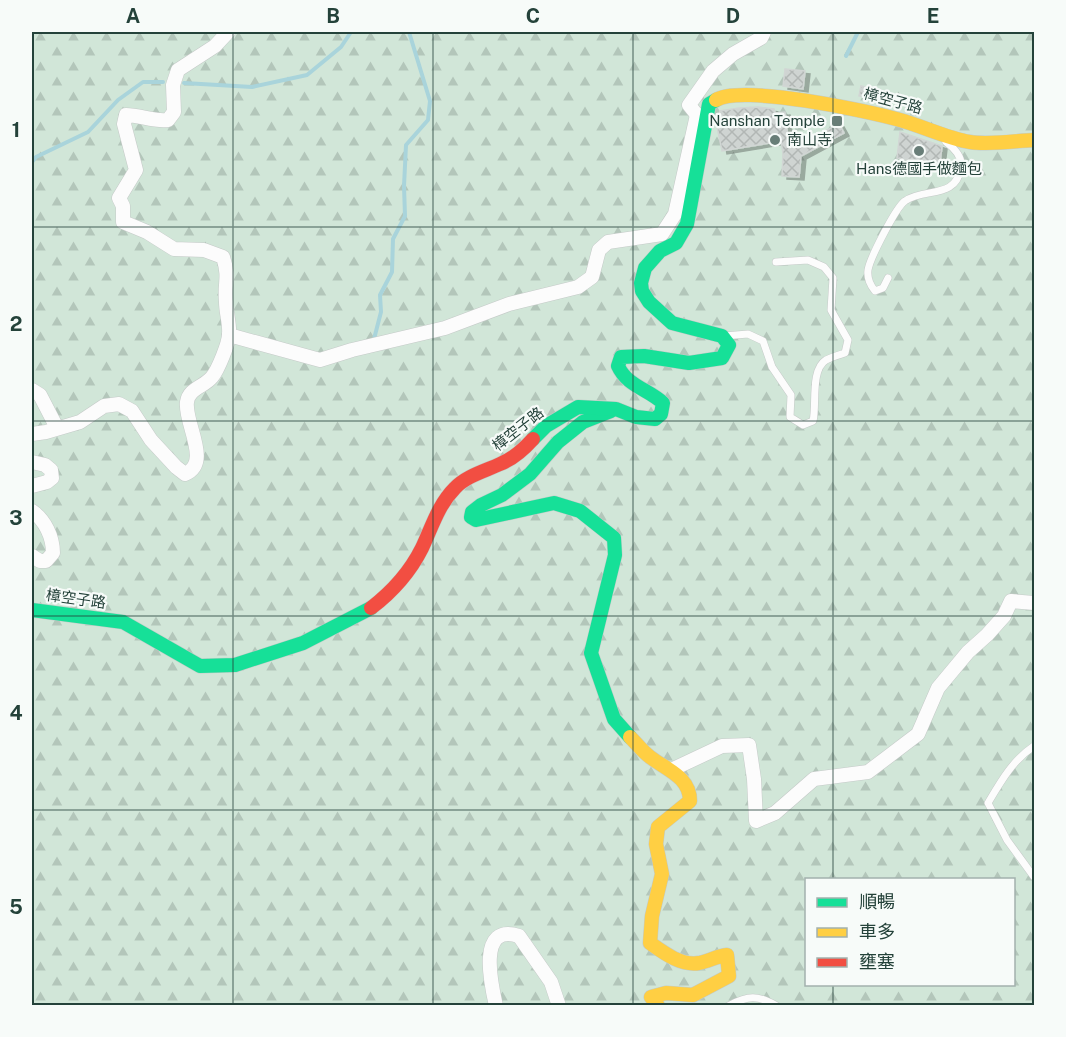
<svg xmlns="http://www.w3.org/2000/svg" width="1066" height="1037" viewBox="0 0 1066 1037" font-family="'Public Sans','Noto Sans TC',sans-serif">
	<defs>
		<pattern id="forest-firs" width="22" height="20" patternUnits="userSpaceOnUse" patternTransform="scale(1.5)"><rect width="22" height="20" fill="#d1e6d8"/><path d="M5 1l3.5 6h-7zM16 11l3.5 6h-7z" fill="#b3c6ba"/></pattern>
		<pattern id="building-cross-hatch" width="8" height="8" patternUnits="userSpaceOnUse" patternTransform="scale(1.5)"><rect width="8" height="8" fill="#cfd4d2"/><path d="M0 0l8 8M0 8l8-8" fill="none" stroke="#b2b7b5"/></pattern>
		<filter id="shadow"><feDropShadow dx="5" dy="3" stdDeviation="0" flood-color="#0004"/></filter>
	</defs>
	<rect width="100%" height="100%" fill="#e8edeb"/>
	<path fill="url(#forest-firs)" fill-rule="evenodd" d="M32,32H1034V1005H32ZM806,880H1014V984H806Z"/>
	<g fill="none" stroke-linecap="round" stroke-linejoin="round">
		<g stroke="#a9d4db" stroke-width="4">
			<path d="M846,56L858,32"/>
			<path d="M184,83L252,87L307,75L341,47L351,32"/>
			<path d="M32,162L36,157L88,132L118,100L143,82H163"/>
			<path d="M374,339L381,312L380,295L392,272L393,239L405,216L404,186L406,145L428,120L430,101L409,32"/>
		</g>
	</g>
	<g fill="url(#building-cross-hatch)" stroke="#d1d6d4" stroke-width="1.5" filter="url(#shadow)">
		<path d="M785,69L805,71L803,89L783,86Z"/>
		<path d="M861,86L883,91L881,100L859,96Z"/>
		<path d="M758,107L774,109L775,113L785,112L788,139L817,135L839,124L844,133L801,156L799,177L782,176L783,154L781,141L722,151L717,127L720,111L739,108Z"/>
		<path d="M900,132L942,146L940,163L897,158Z"/>
	</g>
	<g fill="none" stroke-linecap="round" stroke-linejoin="round">
		<defs>
			<g id="lane">
				<path d="M888,278L883,288L875,291C870,285 867,278 868,270C870,258 896,207 905,201C925,187 955,200 961,168C963,157 954,148 946,142"/>
				<path d="M724,336L748,334L763,341L772,367L791,395L790,417L803,425L813,421C817,405 810,370 826,360C832,357 839,355 845,353L848,340L831,310L833,278L824,267L808,260L776,262"/>
				<path d="M1034,746C1013,760 1001,781 988,803L1007,840L1034,877"/>
				<path d="M728,1006C748,995 758,995 777,1006"/>
			</g>
			<g id="street">
				<path d="M703,116L697,115L689,105L713,71L733,54L761,38L764,32"/>
				<path d="M229,335L320,360L352,350L445,328L509,304L578,287L592,277L599,250L608,242L662,234L675,214L697,115"/>
				<path d="M32,390L40,395L57,428"/>
				<path d="M32,434L46,432L80,422L104,406L119,404L132,411L151,440L176,467L185,474C212,463 184,423 187,402C189,388 204,387 212,377C218,370 229,343 229,334C230,324 226,313 226,302C224,282 230,279 223,257L204,250L174,249L147,232L123,222V206L119,198L136,170L124,124L126,115C140,115 154,122 168,120L174,112L173,85L178,70L215,46L228,32"/>
				<path d="M32,462L45,465L51,470L52,478L47,482L32,486"/>
				<path d="M32,511C45,520 53,537 53,553L46,561H40L32,556"/>
				<path d="M671,770L722,746L749,745L754,779L756,821L775,813L814,779L868,772L918,734L938,688L968,652L987,635L1004,616L1011,601L1034,603"/>
				<path d="M496,1006C491,984 477,922 519,936L551,982L559,1006"/>
			</g>
			<g id="fast">
				<path d="M611,411L583,422L558,442L530,474L502,495L481,505L472,512L471,517L476,520L554,503L580,511L614,538L615,555L591,653L614,719L630,737"/>
				<path d="M533,439L546,426L578,407L616,409L636,417L655,419L661,414L663,403C648,389 627,386 618,366L621,357L644,356L689,363L722,358L729,345L722,336L672,323L649,302L642,291L641,283L645,268L660,251L676,243L687,224L709,104L716,100"/>
				<path d="M32,610L123,622L200,666L235,665L303,643L371,608"/>
			</g>
			<g id="slow">
				<path d="M716,100C741,84 869,111 900,120C922,126 949,139 970,142C989,145 1014,141 1034,140"/>
				<path d="M630,737C637,744 643,752 650,757C667,770 690,777 690,801L658,827L656,844L662,874L652,916L650,943C664,953 681,966 699,963C709,961 717,956 727,955L729,976L693,995L666,993L651,997L658,1006"/>
			</g>
			<path id="jam" d="M371,608C392,592 410,572 422,548C432,527 438,505 455,488C466,476 485,471 500,464C513,459 524,449 533,439"/>
		</defs>
		<use href="#lane" stroke="#c5cac8" stroke-width="8"/>
		<use href="#street" stroke="#c5cac8" stroke-width="15"/>
		<use href="#fast" stroke="#c3cbc8" stroke-width="15"/>
		<use href="#slow" stroke="#c3cbc8" stroke-width="15"/>
		<use href="#jam" stroke="#c3cbc8" stroke-width="15"/>
		<use href="#lane" stroke="#fcfcfc" stroke-width="7"/>
		<use href="#street" stroke="#fcfcfc" stroke-width="14"/>
		<use href="#fast" stroke="#16e098" stroke-width="14"/>
		<use href="#slow" stroke="#ffcf43" stroke-width="14"/>
		<use href="#jam" stroke="#f24e42" stroke-width="14"/>
	</g>
	<path fill="none" stroke="#24423a" stroke-width="1.5" stroke-opacity="0.55" d="M233,32V1006M433,32V1006M633,32V1006M833,32V880M32,227H1034M32,421H1034M32,616H1034M32,810H1034M833,984V1006"/>
	<g fill="#697e78" stroke="#f7fbf9" stroke-width="2">
		<rect x="831" y="115" width="12" height="12" rx="3"/>
		<circle cx="775" cy="140" r="6"/>
		<circle cx="919" cy="151" r="6"/>
	</g>
	<g text-anchor="middle" stroke-width="4.5" stroke-linejoin="round" paint-order="stroke">
		<g font-size="15" fill="#24423a" stroke="#f7fbf9">
			<text transform="translate(893 101) rotate(15)" y="5">樟空子路</text>
			<text transform="translate(518 429) rotate(-38)" y="5">樟空子路</text>
			<text transform="translate(76 599) rotate(8)" y="5">樟空子路</text>
		</g>
		<g font-size="15" fill="#24423a" stroke="#f7fbf9" text-anchor="end">
			<text x="825" y="126">Nanshan Temple</text>
			<text x="787" y="145" text-anchor="start">南山寺</text>
			<text x="919" y="174" text-anchor="middle">Hans德國手做麵包</text>
		</g>
	</g>
	<rect width="1066" height="1037" fill="none" stroke="#f7fbf9" stroke-width="66"/>
	<rect x="805" y="878" width="210" height="108" fill="#f7fbf9" stroke="#a3b1ad" stroke-width="1.5"/>
	<rect x="817" y="898" width="30" height="9" fill="#16e098" stroke="#a3b1ad" stroke-width="1.5"/>
	<text x="859" y="908" font-size="18" fill="#24423a">順暢</text>
	<rect x="817" y="928" width="30" height="9" fill="#ffcf43" stroke="#a3b1ad" stroke-width="1.5"/>
	<text x="859" y="938" font-size="18" fill="#24423a">車多</text>
	<rect x="817" y="958" width="30" height="9" fill="#f24e42" stroke="#a3b1ad" stroke-width="1.5"/>
	<text x="859" y="968" font-size="18" fill="#24423a">壅塞</text>
	<rect x="33" y="33" width="1000" height="971" fill="none" stroke="#24423a" stroke-width="2"/>
	<g font-size="20" text-anchor="middle" font-weight="bold" fill="#24423a">
		<text x="133" y="23">A</text>
		<text x="333" y="23">B</text>
		<text x="533" y="23">C</text>
		<text x="733" y="23">D</text>
		<text x="933" y="23">E</text>
		<text x="16" y="137">1</text>
		<text x="16" y="331">2</text>
		<text x="16" y="525">3</text>
		<text x="16" y="720">4</text>
		<text x="16" y="914">5</text>
	</g>
</svg>
